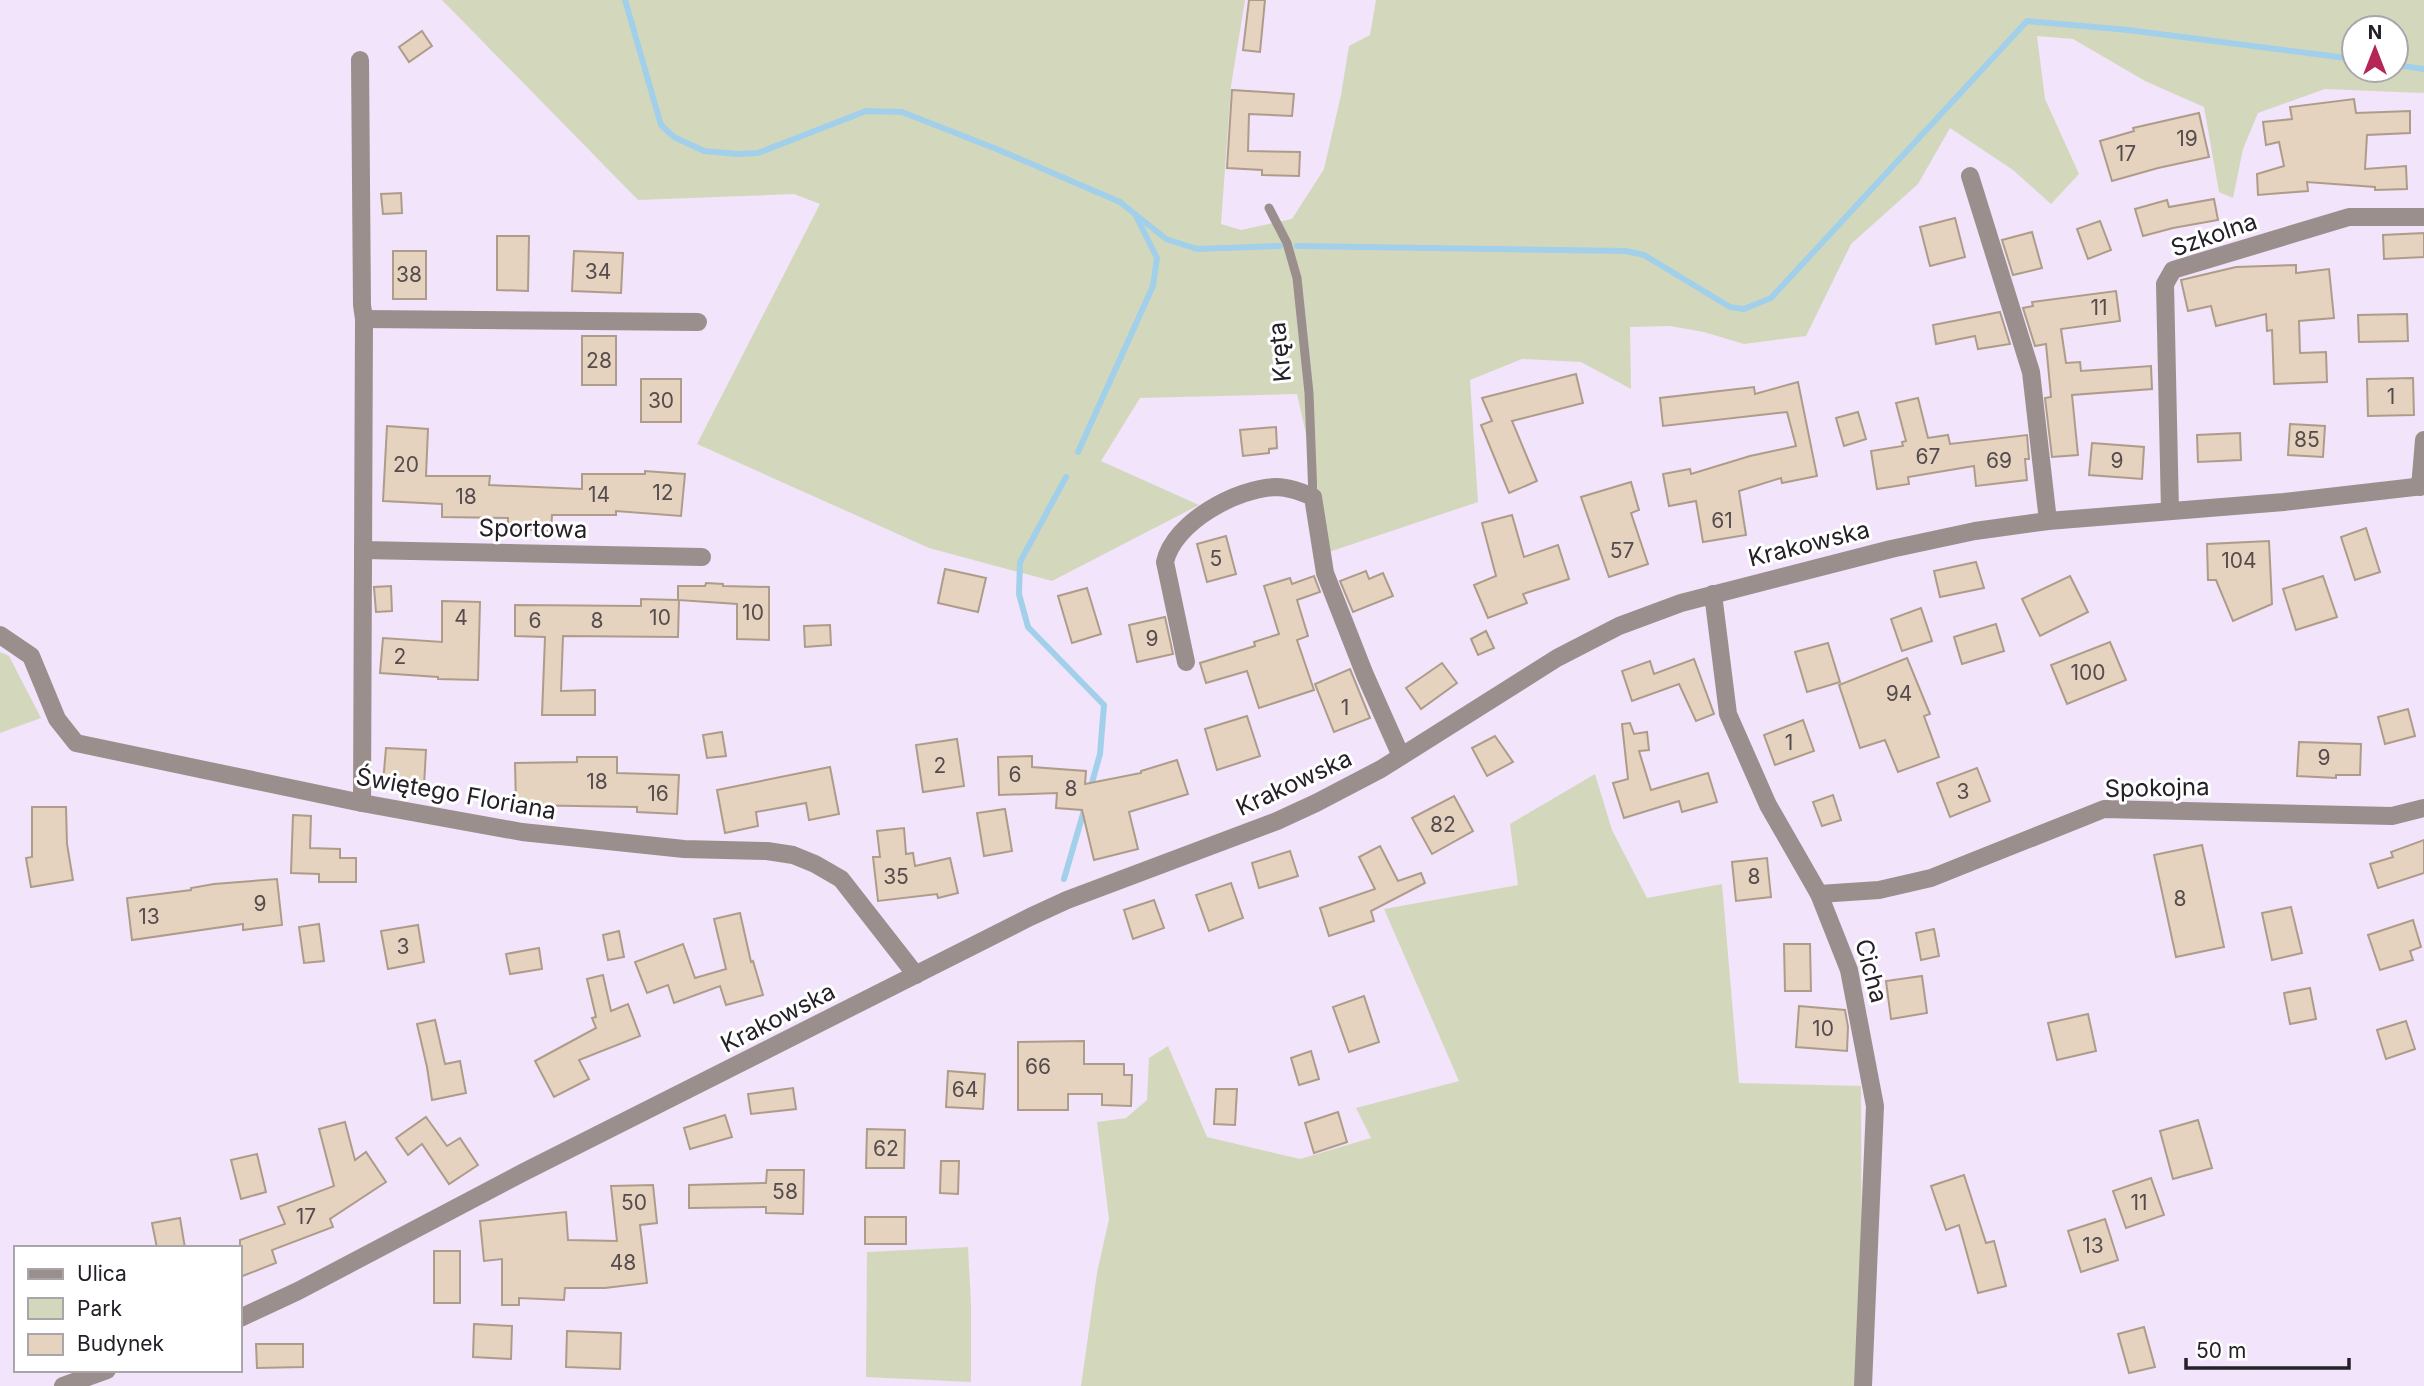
<svg xmlns="http://www.w3.org/2000/svg" width="2424" height="1386" viewBox="0 0 2424 1386" font-family="Inter,sans-serif">
	<rect width="100%" height="100%" fill="#f2e4fa"/>
	<g fill="#d3d8bd" fill-rule="evenodd">
		<path d="M442,0H1245L1231,86L1221,224L1241,230L1292,219L1324,169L1341,95L1349,46L1370,35L1376,0H2424V93L2325,89L2258,113L2243,149L2233,198L2219,192L2204,107L2145,81L2073,39L2037,36L2045,99L2079,174L2051,204L2013,170L1950,128L1918,184L1851,244L1806,336L1744,344L1704,332L1670,326L1630,327L1631,389L1581,362L1522,359L1470,380L1478,502L1329,552L1317,483L1297,394L1140,398L1101,461L1199,505L1052,581L929,548L697,444L820,204L794,194L638,200ZM2354,28H2396V70H2354Z"/>
		<path d="M0,652L9,656L41,718L0,733Z"/>
		<path d="M1595,774L1612,830L1647,898L1722,884L1739,1083L1861,1086L1862,1331L1856,1386H1081L1097,1273L1109,1219L1097,1122L1126,1118L1147,1100L1149,1058L1168,1046L1207,1137L1300,1159L1371,1138L1356,1108L1459,1081L1384,909L1518,885L1510,824Z"/>
		<path d="M968,1247L971,1304V1382L866,1377L867,1252Z"/>
	</g>
	<g fill="none" stroke-linecap="round" stroke-linejoin="round">
		<g stroke="#a2d0ea" stroke-width="6">
			<path d="M625,0L661,125L674,137L704,151L737,154L758,153L866,111L902,112L999,150L1120,202L1166,239L1197,249L1280,246"/>
			<path d="M2396,65L2424,69"/>
			<path d="M1297,246L1626,251L1644,255L1730,307L1744,309L1771,298L2027,21L2128,30L2354,59"/>
			<path d="M1078,452L1153,286L1157,258L1136,216"/>
			<path d="M1066,477L1020,562L1019,594L1028,627L1104,705L1100,754L1090,790"/>
			<path d="M1064,879L1085,807"/>
		</g>
	</g>
	<g fill="#e5d2bf" stroke="#ae9c8a" stroke-width="2">
		<path d="M1249,0H1265L1260,52L1243,50Z"/>
		<path d="M422,31L432,46L409,62L399,47Z"/>
		<path d="M1232,90L1294,94L1292,116L1249,114L1248,151L1300,152L1299,176L1262,175V170L1227,168Z"/>
		<path d="M2354,99L2356,113L2410,111V133L2367,135L2365,169L2406,166L2407,189L2375,190V187L2307,182L2308,191L2258,195L2257,174L2284,166L2279,142L2266,145L2263,122L2292,119L2290,107Z"/>
		<path d="M2199,113L2209,157L2158,168L2112,181L2100,141L2134,131L2133,128Z"/>
		<path d="M401,193L402,213L383,214L381,194Z"/>
		<path d="M2214,199L2218,220L2173,228L2143,236L2135,209L2167,200L2169,207Z"/>
		<path d="M1955,218L1965,257L1930,266L1920,227Z"/>
		<path d="M2100,221L2111,250L2088,259L2077,229Z"/>
		<path d="M2032,232L2042,268L2013,275L2002,240Z"/>
		<path d="M2424,233V257L2384,259L2383,235Z"/>
		<path d="M497,236H529L528,291L497,290Z"/>
		<rect x="393" y="251" width="33" height="48"/>
		<path d="M574,251L623,253L621,293L572,291Z"/>
		<path d="M2296,265V273L2329,269L2334,318L2299,321L2300,353L2326,352L2327,382L2274,384L2272,330L2267,331L2266,314L2216,326L2211,306L2188,311L2181,280L2236,267Z"/>
		<path d="M2116,291L2120,321L2061,329L2066,363L2080,362L2081,371L2151,366L2152,389L2072,395L2078,455L2052,457L2045,398L2051,397L2046,344L2035,346L2023,308L2033,306L2032,302Z"/>
		<path d="M2000,312L2010,344L1978,349L1975,336L1936,344L1933,325Z"/>
		<path d="M2407,314L2408,341L2359,342L2358,315Z"/>
		<rect x="582" y="336" width="34" height="49"/>
		<path d="M1576,374L1583,403L1512,421L1537,481L1509,493L1481,425L1492,421L1482,398Z"/>
		<path d="M2413,378L2414,415L2368,416L2367,379Z"/>
		<rect x="641" y="379" width="40" height="43"/>
		<path d="M1798,382L1817,476L1782,483L1781,478L1739,491L1746,535L1703,542L1696,501L1669,506L1663,474L1690,469L1691,474L1750,456L1796,446L1787,412L1663,426L1660,398L1754,387L1755,394Z"/>
		<path d="M1918,398L1928,438L1948,435L1950,444L2027,435L2029,459H2025L2027,480L1976,486L1974,466L1908,477L1909,484L1877,489L1871,451L1903,446L1902,442L1906,441L1896,403Z"/>
		<path d="M1858,412L1866,439L1844,446L1836,418Z"/>
		<path d="M2290,424L2325,426L2323,457L2288,455Z"/>
		<path d="M387,426L428,429L426,476H490L489,485L582,489V474H645V471L685,474L681,516L616,511V515H552L551,531L508,529V518L442,517V504L383,501Z"/>
		<path d="M1276,427L1277,448L1269,449V453L1243,456L1240,430Z"/>
		<path d="M2240,433L2241,460L2198,462L2197,435Z"/>
		<path d="M2092,443L2144,447L2142,479L2089,475Z"/>
		<path d="M1631,482L1639,510L1631,513L1648,564L1609,577L1581,497Z"/>
		<path d="M1512,515L1524,557L1558,545L1569,579L1523,594L1527,603L1488,618L1474,585L1496,576L1482,523Z"/>
		<path d="M2366,528L2380,572L2355,580L2341,537Z"/>
		<path d="M1226,536L1236,574L1207,582L1197,544Z"/>
		<path d="M2269,541L2272,604L2233,621L2216,580H2208L2207,544Z"/>
		<path d="M1976,562L1984,588L1940,597L1934,571Z"/>
		<path d="M945,569L986,578L978,612L938,603Z"/>
		<path d="M1366,571L1369,579L1383,573L1393,596L1353,612L1340,581Z"/>
		<path d="M1314,576L1320,592L1297,600L1308,636L1297,640L1314,690L1259,708L1247,671L1206,683L1200,663L1255,646L1254,642L1279,634L1264,586L1290,578L1292,584Z"/>
		<path d="M2070,576L2088,612L2040,636L2022,599Z"/>
		<path d="M2323,576L2337,617L2296,630L2283,589Z"/>
		<path d="M706,583L723,584V586L769,587V640L737,639V604L679,600L678,637L563,636L561,691L595,690V715H542L545,637L515,636V605L641,606V599L678,600V586H705Z"/>
		<path d="M391,586L392,611L376,612L374,587Z"/>
		<path d="M1087,588L1101,634L1072,643L1058,596Z"/>
		<path d="M442,601L480,602L478,680L438,679V677L380,673L383,638L442,642Z"/>
		<path d="M1921,608L1932,641L1902,651L1891,619Z"/>
		<path d="M1165,617L1173,654L1137,662L1129,625Z"/>
		<path d="M1996,624L2004,651L1962,664L1954,637Z"/>
		<path d="M830,625L831,645L805,647L804,626Z"/>
		<path d="M1486,631L1494,648L1478,655L1471,639Z"/>
		<path d="M2110,642L2126,680L2067,704L2051,665Z"/>
		<path d="M1828,643L1840,682L1807,692L1795,652Z"/>
		<path d="M1907,658L1930,714L1924,716L1939,757L1898,772L1885,740L1860,748L1839,685Z"/>
		<path d="M1694,659L1714,714L1696,721L1679,684L1632,701L1622,671L1650,661L1654,674Z"/>
		<path d="M1442,663L1457,683L1421,709L1406,688Z"/>
		<path d="M1350,669L1370,718L1334,732L1315,684Z"/>
		<path d="M2408,709L2415,736L2385,744L2378,717Z"/>
		<path d="M1247,716L1260,756L1217,770L1205,729Z"/>
		<path d="M1803,720L1814,751L1775,765L1764,735Z"/>
		<path d="M1630,723L1634,734L1647,732L1649,750L1639,751L1651,790L1708,773L1717,802L1682,812L1679,801L1624,818L1613,783L1628,779L1622,724Z"/>
		<path d="M722,732L726,756L707,758L703,735Z"/>
		<path d="M1495,736L1513,762L1487,776L1472,748Z"/>
		<path d="M957,739L964,786L923,792L916,745Z"/>
		<path d="M2299,742L2361,744L2360,775H2336V778L2297,776Z"/>
		<path d="M386,748L426,750L424,786L383,783Z"/>
		<path d="M1032,756V767L1086,771L1085,784L1141,773V771L1177,760L1188,794L1129,812L1138,849L1094,860L1082,810L1056,808L1057,793L999,795L998,757Z"/>
		<path d="M577,757H617V773L679,775L677,814L637,812V807L516,805L515,763L577,762Z"/>
		<path d="M830,767L839,814L809,820L806,803L756,812L758,826L725,833L717,790Z"/>
		<path d="M1977,768L1990,801L1950,817L1937,783Z"/>
		<path d="M1833,795L1841,820L1822,826L1813,802Z"/>
		<path d="M1454,796L1473,831L1432,854L1412,818Z"/>
		<path d="M32,807H66L67,844L73,880L31,887L26,858L32,857Z"/>
		<path d="M1005,809L1012,851L984,856L977,813Z"/>
		<path d="M293,815L311,816L310,848L340,849V858H356V882H319V874L291,873Z"/>
		<path d="M904,828L906,854L913,853L915,866L950,858L958,893L938,898L937,894L878,901L873,857H880L877,831Z"/>
		<path d="M2424,840V873L2378,888L2370,864L2393,857L2391,852Z"/>
		<path d="M2202,845L2224,947L2176,957L2154,855Z"/>
		<path d="M1380,846L1398,881L1421,873L1425,883L1371,911L1374,921L1329,936L1320,908L1375,889L1359,857Z"/>
		<path d="M1290,851L1298,876L1259,888L1252,863Z"/>
		<path d="M1767,858L1771,897L1736,901L1732,862Z"/>
		<path d="M277,879L282,925L243,930V924L132,940L127,898L191,890V888L214,884Z"/>
		<path d="M1231,883L1243,918L1209,931L1196,895Z"/>
		<path d="M1154,900L1164,928L1133,939L1124,910Z"/>
		<path d="M2291,907L2302,953L2272,960L2262,913Z"/>
		<path d="M740,913L751,962L753,961L763,995L726,1005L720,986L674,1003L668,985L647,993L635,962L683,944L695,978L726,969L714,919Z"/>
		<path d="M2413,920L2421,947L2410,951L2413,960L2380,970L2368,935Z"/>
		<path d="M319,924L324,961L304,963L299,927Z"/>
		<path d="M418,925L424,962L388,969L381,931Z"/>
		<path d="M1934,929L1939,956L1921,960L1916,933Z"/>
		<path d="M619,931L624,957L608,960L603,935Z"/>
		<path d="M1784,944H1810L1811,991H1785Z"/>
		<path d="M539,948L542,969L510,974L506,954Z"/>
		<path d="M603,975L611,1011L628,1004L640,1036L579,1060L589,1079L554,1097L535,1061L596,1028L592,1018L596,1017L587,979Z"/>
		<path d="M1922,976L1927,1013L1891,1019L1886,981Z"/>
		<path d="M2310,988L2316,1019L2290,1024L2284,993Z"/>
		<path d="M1364,996L1379,1042L1349,1052L1333,1007Z"/>
		<path d="M1799,1006L1845,1010L1848,1027L1847,1051L1796,1047Z"/>
		<path d="M2088,1014L2096,1051L2057,1060L2048,1023Z"/>
		<path d="M435,1020L445,1064L460,1061L466,1093L432,1100L427,1067L417,1024Z"/>
		<path d="M2406,1021L2415,1049L2386,1059L2377,1030Z"/>
		<path d="M1084,1041V1064H1124V1075H1132L1131,1106L1102,1105V1094H1068V1110H1018V1042Z"/>
		<path d="M1311,1051L1319,1079L1299,1085L1291,1058Z"/>
		<path d="M948,1071L985,1074L983,1109L946,1107Z"/>
		<path d="M793,1088L796,1109L751,1114L748,1094Z"/>
		<path d="M1216,1089H1237L1235,1125L1214,1124Z"/>
		<path d="M1338,1112L1347,1142L1314,1153L1305,1123Z"/>
		<path d="M725,1115L732,1137L690,1149L684,1128Z"/>
		<path d="M426,1117L447,1146L460,1138L478,1165L449,1184L422,1144L408,1155L396,1138Z"/>
		<path d="M2198,1120L2212,1168L2173,1179L2160,1131Z"/>
		<path d="M345,1122L355,1160L366,1152L386,1182L330,1219L333,1227L272,1250L276,1263L240,1277V1240L285,1224L278,1207L334,1186L319,1129Z"/>
		<path d="M867,1129L905,1130L904,1168H866Z"/>
		<path d="M257,1154L266,1192L241,1199L231,1160Z"/>
		<path d="M941,1161H959L958,1194L940,1193Z"/>
		<path d="M767,1170H804L803,1214L766,1213V1207L689,1208V1185L766,1183Z"/>
		<path d="M1964,1175L1986,1243L1994,1241L2006,1286L1978,1293L1959,1225L1946,1230L1931,1186Z"/>
		<path d="M2151,1178L2164,1215L2126,1228L2113,1191Z"/>
		<path d="M653,1185L657,1223L640,1225L647,1283L605,1288H565L564,1300L519,1298V1305H502V1259L484,1261L480,1221L566,1212L568,1240L617,1241L611,1186Z"/>
		<rect x="865" y="1217" width="41" height="27"/>
		<path d="M180,1218L185,1248H157L152,1223Z"/>
		<path d="M2105,1219L2118,1260L2081,1272L2068,1231Z"/>
		<rect x="434" y="1251" width="26" height="52"/>
		<path d="M474,1324L512,1326L511,1359L473,1357Z"/>
		<path d="M2144,1327L2155,1367L2129,1373L2118,1334Z"/>
		<path d="M567,1331L621,1333L620,1369L566,1367Z"/>
		<path d="M256,1344H303V1367L257,1368Z"/>
	</g>
	<g fill="none" stroke-linecap="round" stroke-linejoin="round">
		<path stroke="#9b8f8d" stroke-width="9" d="M1269,208L1287,243L1297,278L1309,393L1313,497"/>
		<g stroke="#9b8f8d" stroke-width="18">
			<path d="M360,60L362,305L364,319L362,803"/>
			<path d="M1970,176L2031,372L2048,521"/>
			<path d="M364,319L698,322"/>
			<path d="M2420,487L2424,440"/>
			<path d="M2170,511L2165,284L2173,270L2349,217H2424"/>
			<path d="M363,550L702,557"/>
			<path d="M1713,594L1728,714L1768,805L1819,894L1849,970L1875,1106L1863,1386"/>
			<path d="M0,635L31,656L57,719L76,743L362,803L522,832L684,849L767,851L793,855L815,864L841,879L916,975"/>
			<path d="M1186,662L1165,562C1174,522 1237,488 1276,487C1289,487 1301,492 1313,497L1325,573L1365,675L1401,756"/>
			<path d="M1819,894L1879,890L1931,878L2104,809L2392,816L2424,808"/>
		</g>
		<g stroke="#9b8f8d" stroke-width="18">
			<path d="M240,1318L298,1291L524,1172L1030,917L1067,900L1277,821L1316,803L1381,769L1557,658L1619,626L1681,603L1891,549L1975,531L2048,521L2284,502L2424,486"/>
			<path d="M63,1386L107,1370"/>
		</g>
	</g>
	<g text-anchor="middle" stroke-width="6" stroke-linejoin="round" paint-order="stroke">
		<g font-size="21" fill="#554c4e">
			<text x="2187" y="146">19</text>
			<text x="2126" y="161">17</text>
			<text x="598" y="279">34</text>
			<text x="409" y="282">38</text>
			<text x="2099" y="315">11</text>
			<text x="599" y="368">28</text>
			<text x="2391" y="404">1</text>
			<text x="661" y="408">30</text>
			<text x="2307" y="447">85</text>
			<text x="1928" y="464">67</text>
			<text x="1999" y="468">69</text>
			<text x="2117" y="468">9</text>
			<text x="406" y="472">20</text>
			<text x="663" y="500">12</text>
			<text x="599" y="502">14</text>
			<text x="466" y="504">18</text>
			<text x="1722" y="528">61</text>
			<text x="1622" y="558">57</text>
			<text x="1216" y="566">5</text>
			<text x="2239" y="568">104</text>
			<text x="753" y="620">10</text>
			<text x="461" y="625">4</text>
			<text x="660" y="625">10</text>
			<text x="535" y="628">6</text>
			<text x="597" y="628">8</text>
			<text x="1152" y="646">9</text>
			<text x="400" y="664">2</text>
			<text x="2088" y="680">100</text>
			<text x="1899" y="701">94</text>
			<text x="1345" y="715">1</text>
			<text x="1789" y="750">1</text>
			<text x="2324" y="765">9</text>
			<text x="940" y="773">2</text>
			<text x="1015" y="782">6</text>
			<text x="597" y="789">18</text>
			<text x="1071" y="796">8</text>
			<text x="1963" y="799">3</text>
			<text x="658" y="801">16</text>
			<text x="1443" y="832">82</text>
			<text x="896" y="884">35</text>
			<text x="1754" y="884">8</text>
			<text x="2180" y="906">8</text>
			<text x="260" y="911">9</text>
			<text x="149" y="924">13</text>
			<text x="403" y="954">3</text>
			<text x="1823" y="1036">10</text>
			<text x="1038" y="1074">66</text>
			<text x="965" y="1097">64</text>
			<text x="886" y="1156">62</text>
			<text x="785" y="1199">58</text>
			<text x="634" y="1210">50</text>
			<text x="2139" y="1210">11</text>
			<text x="306" y="1224">17</text>
			<text x="2093" y="1253">13</text>
			<text x="623" y="1270">48</text>
		</g>
		<g font-size="24" fill="#252028" stroke="#fff">
			<text transform="translate(2214 235) rotate(-19)" y="8">Szkolna</text>
			<text transform="translate(1280 352) rotate(-96)" y="8">Kręta</text>
			<text transform="translate(533 529) rotate(1)" y="8">Sportowa</text>
			<text transform="translate(1809 544) rotate(-14)" y="8">Krakowska</text>
			<text transform="translate(1294 783) rotate(-25)" y="8">Krakowska</text>
			<text transform="translate(2157 788) rotate(-1)" y="8">Spokojna</text>
			<text transform="translate(456 794) rotate(10)" y="8">Świętego Floriana</text>
			<text transform="translate(1871 971) rotate(75)" y="8">Cicha</text>
			<text transform="translate(778 1018) rotate(-27)" y="8">Krakowska</text>
		</g>
	</g>
	<rect x="14" y="1246" width="228" height="126" fill="#ffffff" stroke="#a8a6a9" stroke-width="2"/>
	<rect x="28" y="1269" width="35" height="10" fill="#9b8f8d" stroke="#a8a6a9" stroke-width="2"/>
	<text x="77" y="1281" font-size="21" fill="#252028">Ulica</text>
	<rect x="28" y="1298" width="35" height="21" fill="#d3d8bd" stroke="#a8a6a9" stroke-width="2"/>
	<text x="77" y="1316" font-size="21" fill="#252028">Park</text>
	<rect x="28" y="1334" width="35" height="21" fill="#e5d2bf" stroke="#a8a6a9" stroke-width="2"/>
	<text x="77" y="1351" font-size="21" fill="#252028">Budynek</text>
	<g transform="translate(2375 49)"><circle r="33" fill="#ffffff" stroke="#a8a6a9" stroke-width="2"/>
	<path d="M0-5L12 26L0 18L-12 26Z" fill="#b52656"/>
	<text y="-10" font-size="19" font-weight="bold" text-anchor="middle" fill="#252028">N</text>
	</g>
	<path d="M2186 1358v10h163v-10" fill="none" stroke="#252028" stroke-width="3.5"/>
	<text x="2196" y="1358" font-size="21" fill="#252028" stroke="#ffffff" stroke-width="5" paint-order="stroke">50 m</text>
</svg>
